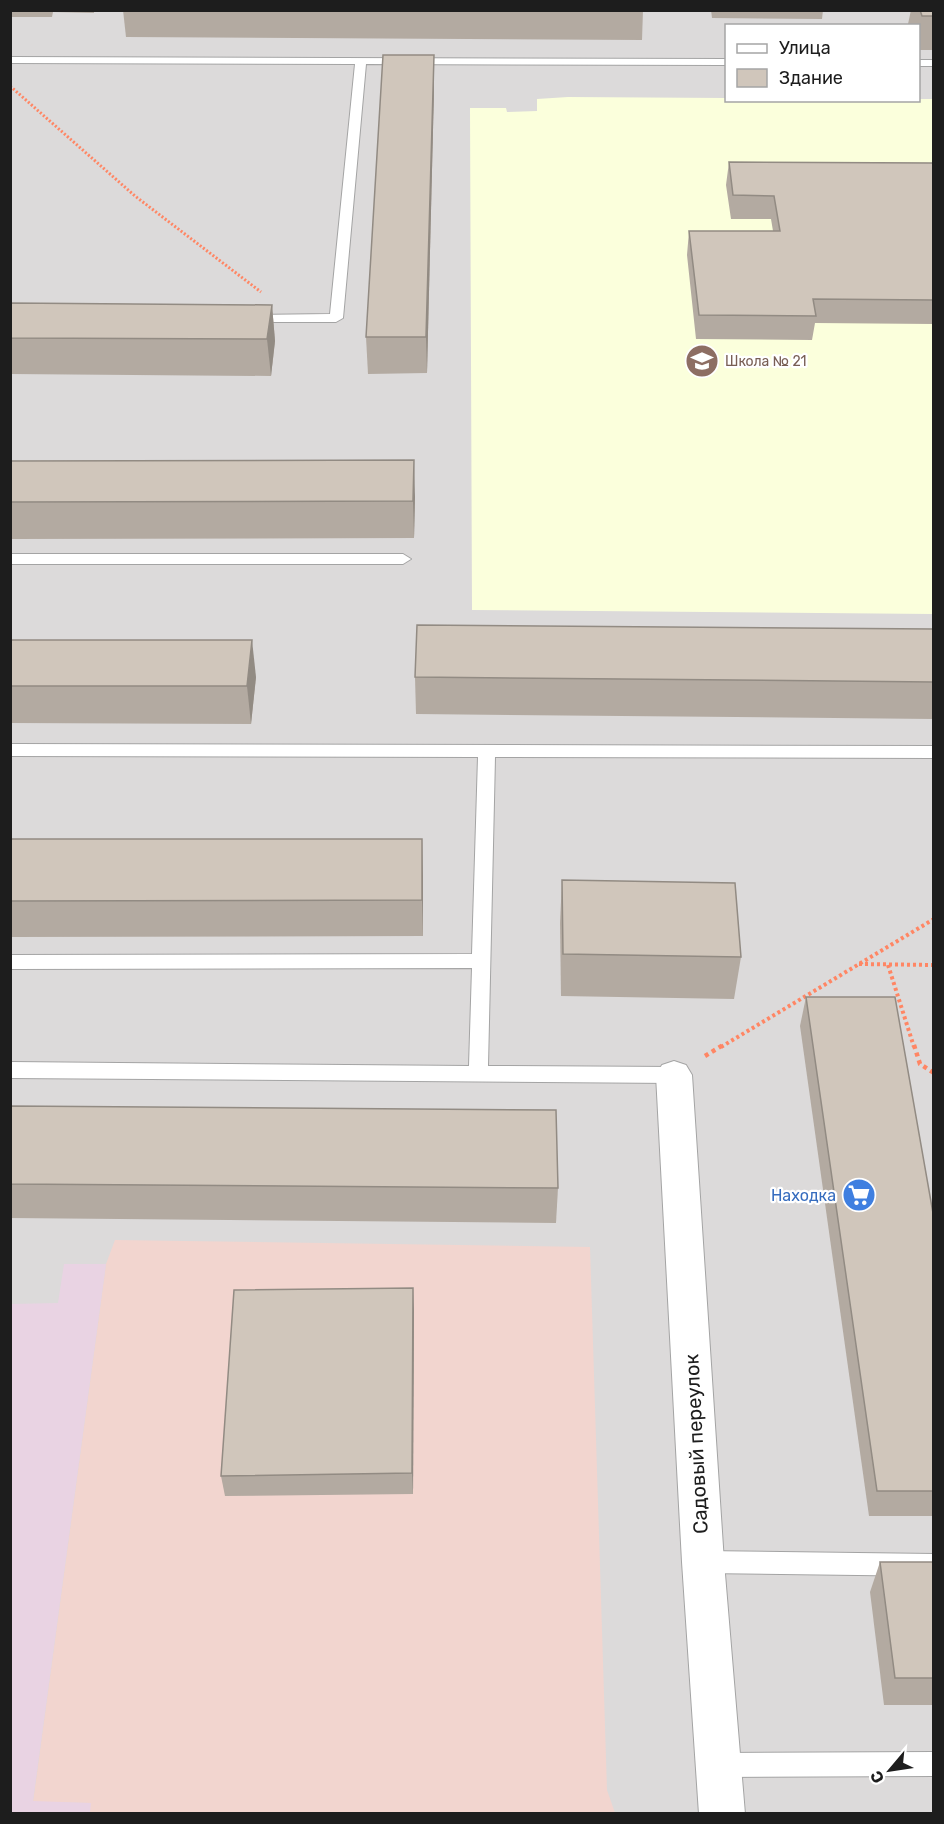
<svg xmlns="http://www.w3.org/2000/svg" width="944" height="1824" viewBox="0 0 944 1824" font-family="Rubik,sans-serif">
	<rect width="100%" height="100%" fill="#f0ede2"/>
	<path fill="#dcdada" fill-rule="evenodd" d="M11,11H933V1813H11ZM726,26H918V100H726Z"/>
	<path fill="#f2d5cf" d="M115,1240L590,1247L607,1790L615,1813L90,1814V1803L33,1802L106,1264Z"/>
	<path fill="#e9d3e3" d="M64,1264H106L33,1801L91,1803L90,1813H11V1304L58,1303Z"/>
	<path fill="#fbffdc" d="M568,97L726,98V100L933,99V614L472,610L470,108H506L507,112L537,111V99Z"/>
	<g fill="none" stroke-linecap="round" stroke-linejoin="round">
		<defs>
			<g id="service">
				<path d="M10,57L726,59V65L366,64L343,318L336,322H249L242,318L244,315L330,314L355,64L10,63Z"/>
				<rect x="918" y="60" width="16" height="6"/>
				<path d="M10,554H403L411,559L403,564H10Z"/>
				<path d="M10,744L934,746V758L495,757L488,1066L674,1067L681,1070L684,1075L681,1080L674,1083L10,1078V1062L469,1066L472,968L10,969V955L472,954L478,757L10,756Z"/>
				<path d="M703,1551L934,1554V1576L703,1573L695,1570L692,1562L695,1554Z"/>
				<path d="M934,1752V1776L719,1777L710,1774L707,1765L710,1756L719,1753Z"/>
			</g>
			<path id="minor" d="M674,1061L686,1065L692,1075L724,1562L745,1814H699L682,1562L656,1075L662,1065Z"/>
		</defs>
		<use href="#service" stroke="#a4a4a4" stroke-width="2"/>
		<use href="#minor" stroke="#a4a4a4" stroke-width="2"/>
		<path stroke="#ff8664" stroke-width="3" stroke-dasharray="2 2" stroke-linecap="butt" d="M10,86L135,196L261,292"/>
		<g stroke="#ff8664" stroke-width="4" stroke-dasharray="3 3" stroke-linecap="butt">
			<path d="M859,964L934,965"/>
			<path d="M888,965L914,1047"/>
			<path d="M721,1047L934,919"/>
		</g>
		<g stroke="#ff8664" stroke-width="4.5" stroke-dasharray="4 4" stroke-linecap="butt">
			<path d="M914,1045L920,1064L934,1073"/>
			<path d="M705,1056L723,1045"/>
		</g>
		<use href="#service" fill="#fff" fill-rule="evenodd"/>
		<use href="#minor" fill="#fff" fill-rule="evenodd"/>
	</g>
	<g fill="#b3aaa1">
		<path d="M10,10H94V13L53,12L52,17H10Z"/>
		<path d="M123,10H643L642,40L126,37Z"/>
		<path d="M711,10H823L822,19L712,18Z"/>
		<path d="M911,10H933V50H918V26H909L908,24Z"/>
		<path d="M434,55V89L427,373L368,374L366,337Z"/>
		<path d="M729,162L933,163V324L815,323L812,340L696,339L687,255L689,231H773L771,219H731L726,185Z"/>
		<path d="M10,303L272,305L275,341L271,376L10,374Z"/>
		<path d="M10,461L415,497L414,538L10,539Z"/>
		<path d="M933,629V719L416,714L415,677Z"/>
		<path d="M10,640L256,677L251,724L10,723Z"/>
		<path d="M10,839L423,876V936L10,937Z"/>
		<path d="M562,880L741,957L734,999L561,996L560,923Z"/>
		<path d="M806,997L933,1213V1516H869L800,1026Z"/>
		<path d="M10,1106L558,1188L556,1223L10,1218Z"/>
		<path d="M414,1310L413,1494L225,1496L221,1476Z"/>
		<path d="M880,1562H933V1705H884L870,1592Z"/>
	</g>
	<g fill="#928b83">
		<path d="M434,55V89L427,373L426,337Z"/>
		<path d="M272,305L275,341L271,376L267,339Z"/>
		<path d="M414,460L415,497L414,538L413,501Z"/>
		<path d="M252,640L256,677L251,724L247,686Z"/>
		<path d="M422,839L423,876V936L422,900Z"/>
		<path d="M413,1288L414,1310L413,1494L412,1473Z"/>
	</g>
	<g fill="#d0c6bb" stroke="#928b83" stroke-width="1.5">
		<path d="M920,10H933V16H922Z"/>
		<path d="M383,55H434L426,337H366Z"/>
		<path d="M729,162L933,163V300L813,299L816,316L699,315L689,231H780L774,196L733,195Z"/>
		<path d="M10,303L272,305L267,339L10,338Z"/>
		<path d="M414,460L413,501L10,502V461Z"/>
		<path d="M417,625L933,629V682L415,677Z"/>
		<path d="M10,640H252L247,686H10Z"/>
		<path d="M10,839H422V900L10,901Z"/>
		<path d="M562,880L735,883L741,957L563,954Z"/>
		<path d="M806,997H895L933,1213V1491H877Z"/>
		<path d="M10,1106L556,1110L558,1188L10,1184Z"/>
		<path d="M413,1288L412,1473L221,1476L234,1290Z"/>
		<path d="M880,1562H933V1678H895Z"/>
	</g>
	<defs>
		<symbol id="school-disc" viewBox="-11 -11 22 22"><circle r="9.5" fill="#8d6e63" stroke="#fff"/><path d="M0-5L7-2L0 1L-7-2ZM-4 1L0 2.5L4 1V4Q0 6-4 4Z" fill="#fff"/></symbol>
		<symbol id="supermarket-disc" viewBox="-11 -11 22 22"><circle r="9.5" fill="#3f7fe0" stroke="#fff"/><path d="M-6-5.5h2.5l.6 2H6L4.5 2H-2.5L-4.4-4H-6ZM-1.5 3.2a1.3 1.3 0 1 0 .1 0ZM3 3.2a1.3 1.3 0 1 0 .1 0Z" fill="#fff"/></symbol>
	</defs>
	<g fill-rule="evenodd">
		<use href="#school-disc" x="683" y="342" width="38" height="38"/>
		<use href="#supermarket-disc" x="840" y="1176" width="38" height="38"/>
	</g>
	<g text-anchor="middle" stroke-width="4.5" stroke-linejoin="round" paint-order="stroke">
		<g font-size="14" fill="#785e54" stroke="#fff" text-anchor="start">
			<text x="725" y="366">Школа № 21</text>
		</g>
		<g font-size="16" fill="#366cbe" stroke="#fff" text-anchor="end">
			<text x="836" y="1201">Находка</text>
		</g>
		<g font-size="20" fill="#1d1d1d" stroke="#fff">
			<text transform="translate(696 1444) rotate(-93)" y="7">Садовый переулок</text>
		</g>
	</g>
	<rect width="944" height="1824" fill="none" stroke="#1d1d1d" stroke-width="24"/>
	<rect x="725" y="24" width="195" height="78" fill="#ffffff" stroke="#a5a5a5" stroke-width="1.5"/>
	<rect x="737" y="44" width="30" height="9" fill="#ffffff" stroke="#a5a5a5" stroke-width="1.5"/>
	<text x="779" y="54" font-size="18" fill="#1d1d1d">Улица</text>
	<rect x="737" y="69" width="30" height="18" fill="#d0c6bb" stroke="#a5a5a5" stroke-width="1.5"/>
	<text x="779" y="84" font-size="18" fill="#1d1d1d">Здание</text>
	<g transform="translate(890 1770) rotate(241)" stroke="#ffffff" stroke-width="4.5" paint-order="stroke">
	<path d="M0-4.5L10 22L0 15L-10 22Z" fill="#1d1d1d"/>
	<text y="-9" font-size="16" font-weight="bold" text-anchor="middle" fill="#1d1d1d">С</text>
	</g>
</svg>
